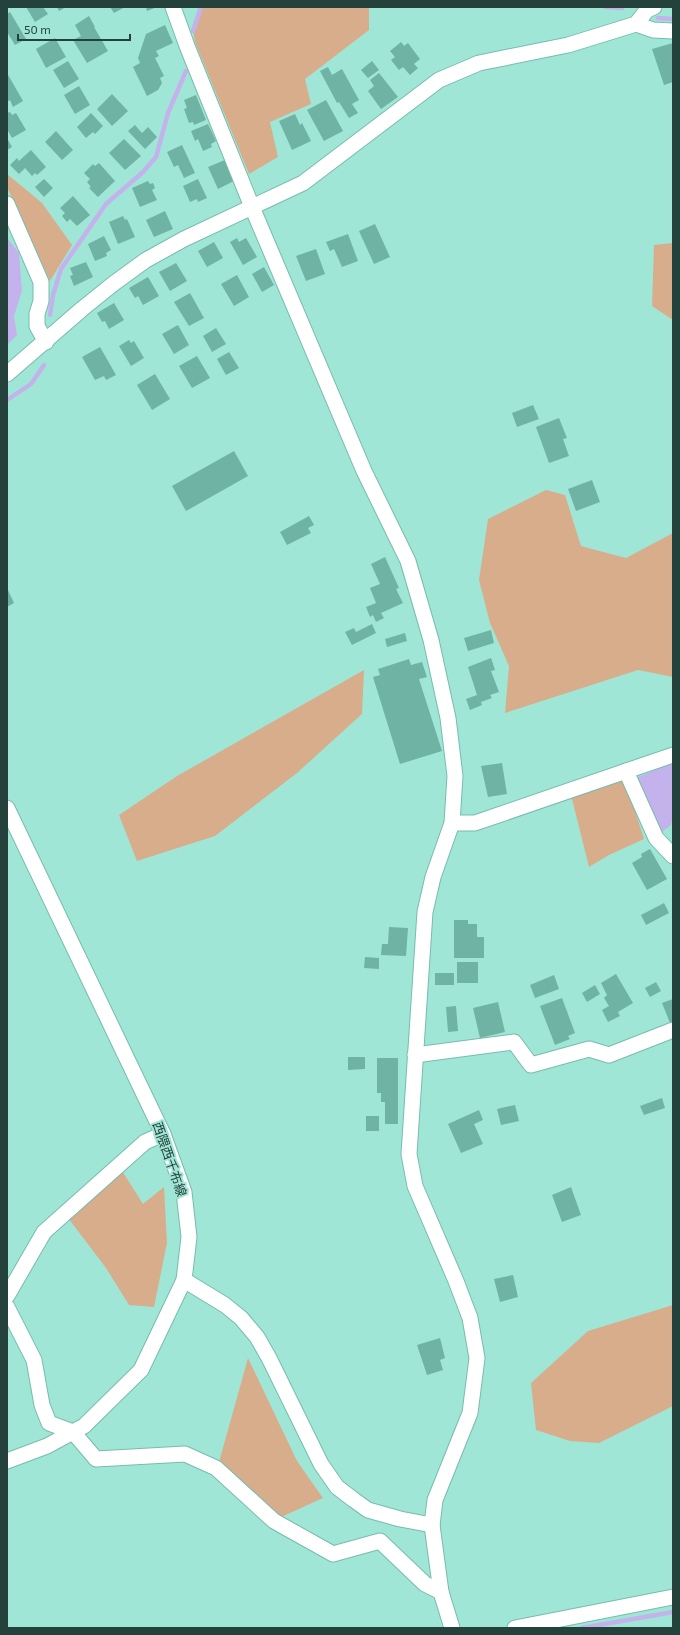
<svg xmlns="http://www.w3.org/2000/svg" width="680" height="1635" viewBox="0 0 680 1635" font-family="'Exo 2','Noto Sans JP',sans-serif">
	<rect width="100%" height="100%" fill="#a0e6d6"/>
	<g fill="#d8ad8c">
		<path d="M201,7H369V30L305,79L311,104L270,122L278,157L249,174L195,42L193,31Z"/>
		<path d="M7,174L42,203L72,245L50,281L7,187Z"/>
		<path d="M673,243V320L652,306L654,245Z"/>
		<path d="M546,490L565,495L581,546L626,558L673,533V677L638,670L505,713L509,666L490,623L479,580L488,519Z"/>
		<path d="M364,670L362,714L297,773L215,836L137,861L119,815L177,776Z"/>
		<path d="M625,780L644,839L609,855L589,867L571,795Z"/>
		<path d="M119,1166L143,1204L164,1187L167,1243L154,1307L129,1305L106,1268L65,1214Z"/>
		<path d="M673,1305V1406L599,1443L570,1441L536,1430L531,1383L588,1331Z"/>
		<path d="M248,1358L297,1461L323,1498L279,1518L219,1462Z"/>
	</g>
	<g fill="#c4b2ed">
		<path d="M7,238L19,253L22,291L14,316L17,335L7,345Z"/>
		<path d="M673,763V815L671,825L662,832L651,812L638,777Z"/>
	</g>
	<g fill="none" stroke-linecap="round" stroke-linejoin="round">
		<g stroke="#c4b2ed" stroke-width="4.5">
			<path d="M605,7L622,8"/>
			<path d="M658,18L673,19"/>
			<path d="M193,31L201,7"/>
			<path d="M50,315L53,295L61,269L106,204L143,172L156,157L168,113L186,71"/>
			<path d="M7,400L31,384L44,365"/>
			<path d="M582,1628L673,1612"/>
		</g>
	</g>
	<g fill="#6eb3a4">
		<path d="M26,7H43L48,14L35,22Z"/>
		<path d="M57,7H66L59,11Z"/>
		<path d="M110,7H125L114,13Z"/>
		<path d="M146,7H157L147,11Z"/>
		<path d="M10,12L26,39L15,45L7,32V14Z"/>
		<path d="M89,16L95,27H94L108,51L87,63L73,40L81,36L75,25Z"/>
		<path d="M165,25L173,43L156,51L159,56L155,58L164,76L160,78L162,83L158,90L147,96L133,67L140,63L138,58L146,34Z"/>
		<path d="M55,38L66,57L46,68L36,49Z"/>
		<path d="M401,42L404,46L408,43L420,59L414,64L418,68L410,75L403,67L399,70L391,60L395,57L390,51Z"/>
		<path d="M673,43V82L664,85L652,49Z"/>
		<path d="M68,61L79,79L64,88L53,70Z"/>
		<path d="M372,61L379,70L368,78L361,70Z"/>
		<path d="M328,67L332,75L342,69L359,100L352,104L358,113L349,118L339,102L337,103L320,71Z"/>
		<path d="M7,73L23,101L13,107L10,100L7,102Z"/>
		<path d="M379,73L398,97L381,109L368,91L374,86L370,80Z"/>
		<path d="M79,86L90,105L75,114L64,95Z"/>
		<path d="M112,94L128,111L112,126L97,109Z"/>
		<path d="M196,95L206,120L194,125L193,122L189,123L184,109L187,108L184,100Z"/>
		<path d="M326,100L343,131L324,141L307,110Z"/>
		<path d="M10,112L12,115L16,113L26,130L12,138L7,129V113Z"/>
		<path d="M91,113L103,126L95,134L93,132L86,138L77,127Z"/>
		<path d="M295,114L300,125L302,123L311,141L292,150L279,121Z"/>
		<path d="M208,124L216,141L211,144L212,147L203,151L198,139L195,141L191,131Z"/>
		<path d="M135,125L142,133L148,127L157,137L145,149L128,131Z"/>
		<path d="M56,131L73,150L62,160L45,142Z"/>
		<path d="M7,138L12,147L7,150Z"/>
		<path d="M124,139L141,156L125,170L109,153Z"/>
		<path d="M182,145L195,173L184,178L178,165L174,167L167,152Z"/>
		<path d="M31,150L46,167L37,175L35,173L32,176L25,168L19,174L10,165L17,158L19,161Z"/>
		<path d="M225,160L234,181L218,189L208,167Z"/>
		<path d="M99,163L115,181L98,197L89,188L91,187L87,182L90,179L84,173L93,164L95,166Z"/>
		<path d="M44,179L53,188L44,197L35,187Z"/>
		<path d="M198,179L207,198L198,202L197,199L190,202L183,186Z"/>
		<path d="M148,181L150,184L153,183L155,188L152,190L157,200L140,207L132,188Z"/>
		<path d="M73,196L90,215L77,226L70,219L67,222L62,216L65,213L60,208Z"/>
		<path d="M165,211L173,229L154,237L146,220Z"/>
		<path d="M123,216L125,220L127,219L135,237L118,244L109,222Z"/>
		<path d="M375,224L390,257L374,264L359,231Z"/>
		<path d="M348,234L358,261L342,267L334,249L330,251L326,242Z"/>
		<path d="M104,236L111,250L106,253L107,256L95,261L88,244Z"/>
		<path d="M237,238L239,242L246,238L257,257L243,265L230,242Z"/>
		<path d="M214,242L223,258L207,267L198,251Z"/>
		<path d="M316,249L325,274L306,281L296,256Z"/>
		<path d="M86,262L93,277L74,286L70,276L73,275L70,268Z"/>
		<path d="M176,263L187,281L170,291L159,272Z"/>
		<path d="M264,267L274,285L262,292L252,274Z"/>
		<path d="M237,275L249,297L234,306L221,284Z"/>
		<path d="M148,277L159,296L143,305L138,296L135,298L129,288Z"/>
		<path d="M190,293L204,318L189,326L174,302Z"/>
		<path d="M114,303L124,320L109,329L105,321L102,322L97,313Z"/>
		<path d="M178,325L189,345L174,354L162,334Z"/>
		<path d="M216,328L226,344L212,352L203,336Z"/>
		<path d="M129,340L131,343L134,341L144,358L131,366L119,346Z"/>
		<path d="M100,347L116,375L106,380L104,376L95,380L82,357Z"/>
		<path d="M229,352L239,368L226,375L217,359Z"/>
		<path d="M197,356L210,378L192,388L179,366Z"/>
		<path d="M155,374L170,399L152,410L137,385Z"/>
		<path d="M533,405L539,419L517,427L512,413Z"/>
		<path d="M559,418L567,438L563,439L569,456L549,463L536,427Z"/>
		<path d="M234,451L248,476L186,511L172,486Z"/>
		<path d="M592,480L600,502L576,511L568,489Z"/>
		<path d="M309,516L314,525L308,528L311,533L287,545L280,532Z"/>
		<path d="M385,557L399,588L396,589L403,603L381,613L384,618L376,622L373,615L370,617L366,607L376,603L370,588L380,584L371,564Z"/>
		<path d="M7,588L14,603L7,607Z"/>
		<path d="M372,624L376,633L352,645L345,632L354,628L356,632Z"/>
		<path d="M491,630L494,643L468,651L464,638Z"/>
		<path d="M405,633L407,641L387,647L385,639Z"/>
		<path d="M491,658L495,670L491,671L499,692L490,695L492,698L481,702L482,705L470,710L466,699L477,695L468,667Z"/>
		<path d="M409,659L411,665L422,662L427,677L419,679L442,751L400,764L373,677L380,675L378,669Z"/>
		<path d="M502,763L507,794L488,797L481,766Z"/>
		<path d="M650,849L667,879L647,890L632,863L642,857L641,854Z"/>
		<path d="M664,903L669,913L646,925L641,915Z"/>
		<path d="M454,920H468V924H477V937H484V958H454Z"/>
		<path d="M389,927L408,928L406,956L381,955L382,944H388Z"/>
		<path d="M365,957L379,958V969L364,968Z"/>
		<rect x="457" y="962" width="21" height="21"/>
		<rect x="435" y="973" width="19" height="12"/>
		<path d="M616,974L633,1003L618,1012L620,1016L608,1022L602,1010L609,1006L604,998L607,995L601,983Z"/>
		<path d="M554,975L559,989L535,998L530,985Z"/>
		<path d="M656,982L661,991L650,997L645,988Z"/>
		<path d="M595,985L600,994L587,1002L582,993Z"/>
		<path d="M562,998L575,1033L568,1036L570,1039L555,1045L540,1006Z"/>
		<path d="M673,999V1022L670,1023L662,1003Z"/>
		<path d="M498,1002L505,1032L480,1038L473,1008Z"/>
		<path d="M456,1006L458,1031L448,1032L446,1007Z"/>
		<path d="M348,1057H365V1069L348,1070Z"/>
		<path d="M377,1058H398V1124H385V1102H381V1093H377Z"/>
		<path d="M662,1098L665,1108L644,1115L640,1106Z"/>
		<path d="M515,1105L519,1121L501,1125L497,1109Z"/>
		<path d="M479,1110L483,1120L474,1124L483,1144L461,1153L448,1124Z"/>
		<rect x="366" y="1116" width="13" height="15"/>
		<path d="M571,1187L581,1215L562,1222L552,1195Z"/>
		<path d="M513,1275L518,1297L500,1302L494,1279Z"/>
		<path d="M440,1338L445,1358L440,1360L443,1370L427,1375L417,1345Z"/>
	</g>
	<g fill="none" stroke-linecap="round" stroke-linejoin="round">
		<defs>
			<g id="minor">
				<path d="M173,7L187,46L252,207L364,471L408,561L431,640L448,718L455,776L452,823L433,877L425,912L409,1154L415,1186L456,1281L470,1318L477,1358L470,1413L435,1500L432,1525L441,1592L452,1628"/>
				<path d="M636,24L653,30L673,31"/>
				<path d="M7,204L41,282V301L37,314V326L46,342"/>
				<path d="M7,374L82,309L113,284L146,260L184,239L303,183L439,80L479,63L568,45L636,24L647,10L654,7"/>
				<path d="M626,771L656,838L673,856"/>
				<path d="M7,808L163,1134L184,1192L189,1237L184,1280L141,1370L84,1426L47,1446L7,1461"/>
				<path d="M452,823H475L673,755"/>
				<path d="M415,1055L514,1042L531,1065L589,1049L609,1055L673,1030"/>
				<path d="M184,1280L225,1305L241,1318L257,1337L269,1358L321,1464L337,1487L354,1500L368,1510L400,1519L432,1525"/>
				<path d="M7,1296L44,1232L145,1142L163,1134"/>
				<path d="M7,1307L34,1360L42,1405L49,1423L73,1432L96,1459L185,1454L216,1468L274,1521L333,1554L380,1541L425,1584L441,1592"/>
				<path d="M515,1628L673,1597"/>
			</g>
		</defs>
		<use href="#minor" stroke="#77bcad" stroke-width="17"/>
		<use href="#minor" stroke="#fff" stroke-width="15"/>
	</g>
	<g text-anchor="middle" stroke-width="4" stroke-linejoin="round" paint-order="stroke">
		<g font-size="13" fill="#25413b" stroke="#a0e6d6">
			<text transform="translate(170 1159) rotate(71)" y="5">西隈西千布線</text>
		</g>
	</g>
	<rect width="680" height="1635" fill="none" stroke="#25413b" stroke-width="16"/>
	<path d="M18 34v6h112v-6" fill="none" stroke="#25413b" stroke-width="2"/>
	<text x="24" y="34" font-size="12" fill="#25413b" stroke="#a0e6d6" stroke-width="3" paint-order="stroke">50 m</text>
</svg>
